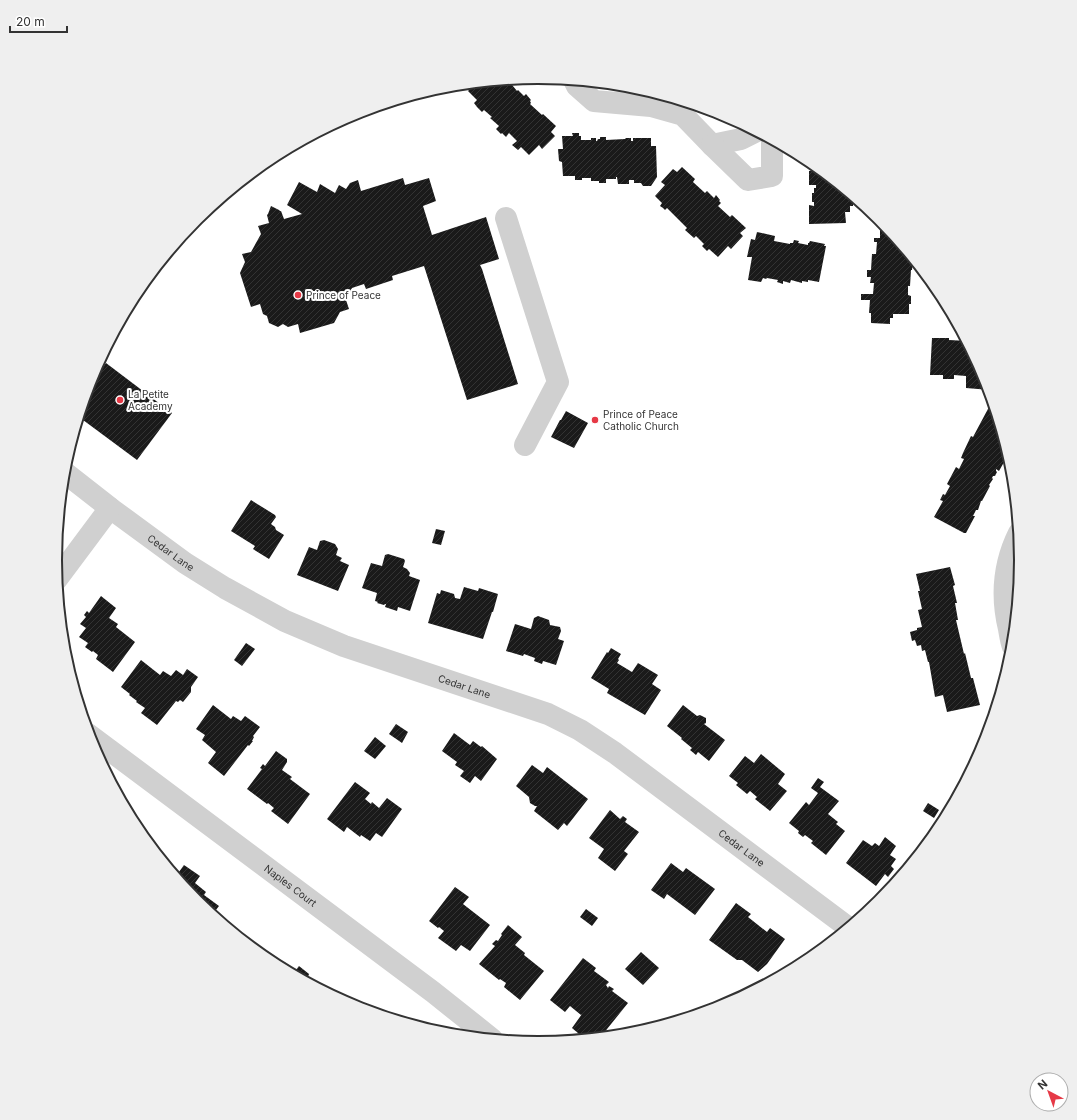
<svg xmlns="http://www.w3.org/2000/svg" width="1077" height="1120" viewBox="0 0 1077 1120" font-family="Inter,sans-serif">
	<defs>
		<pattern id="building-hatch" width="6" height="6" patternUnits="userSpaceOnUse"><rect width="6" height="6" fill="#1a1a1a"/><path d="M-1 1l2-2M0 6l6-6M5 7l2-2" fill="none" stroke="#333"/></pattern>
	</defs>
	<rect width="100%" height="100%" fill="#fff"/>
	<g fill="url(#building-hatch)">
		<path d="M508,80L517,91L518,90L524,96L526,94L531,100L530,101L531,103L530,104L542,115L543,114L556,126L551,132L555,136L542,149L539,145L529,155L521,147L518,150L512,145L517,141L509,133L506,137L502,133L501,134L496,129L499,126L490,118L492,117L484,110L482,112L477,107L474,103L477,100L468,91L476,83Z"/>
		<path d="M572,133H579V136H581V140H591V138H596V141H597L598,139H600V137H606V140L625,139L626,138H631V141H633V138H651V146H656L657,177L651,186H643L641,183H634V180H629V184H618L617,177H616V179H606V183H599V181H591V178H582V180H575V176H563L562,162L559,161L558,149H563L562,136H573Z"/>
		<path d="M811,161L848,191V200H853V206H850V212H845L846,223L809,224V205L814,206V202H812V193H814V188H816V185H809V171H812Z"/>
		<path d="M682,167L695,179L693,182L705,193L707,191L714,198L716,195L720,200L719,201L721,203L718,206L730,217L732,215L746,228L740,233L743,236L731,249L728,246L718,257L709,249L707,251L702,246L704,244L696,236L694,238L685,230L687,228L667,208L665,210L663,208L660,206L662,203L655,196L665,185L661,182L673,169L677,172Z"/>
		<path d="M403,178L405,185L429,178L436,201L423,206L432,235L486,217L499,259L480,265L482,269L518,384L467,400L424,266L392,276L393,280L366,289L364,284L352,288L346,300L349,309L340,312L334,323L300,333L298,324L288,327L283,324L278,327L269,323L267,316L263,314L260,304L251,307L240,273L245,262L242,254L251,252L261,234L258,226L269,223L267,215L268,214L271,206L279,210L280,211H281L284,219L302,214L287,205L299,182L317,192L320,184L335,193L339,185L346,189L350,183L358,180L361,191Z"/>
		<path d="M880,224L886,225L913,258L912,270H911L910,286H908V295L911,296V304H909V314H893V318H890V324L871,323V313H869L870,300H861V294H873L874,283H870L871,277H867V270H871L872,254H876L877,242H874V238H880Z"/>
		<path d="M757,232L775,236L774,241L790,244V243H793L794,240L799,241L798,243L808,245V243H809L810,241L825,244L824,246H826L819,282L808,280V282L802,281V283L791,280L790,283L783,281V284L777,282L778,280L767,278L766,279L763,278L761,282L748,280L752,257H747L751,239L755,240Z"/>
		<path d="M932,338H949V340L967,341L985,375L990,390L966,388V376L954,375V379H943V375H930Z"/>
		<path d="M106,363L172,413L137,460L79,417L88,387Z"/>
		<path d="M989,407L996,410L1007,448L1005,453L1008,455L999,471L996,469V471L997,472L995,476H993L992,478L993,479L989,485L990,486L982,501H981L978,510H976L973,516H975L966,533H964L934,517L943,501L940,500L943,494L945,495L950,486L947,484L956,467L959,469L964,459L961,458L963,453L971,436L973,437Z"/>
		<path d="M566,411L588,423L574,448L551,437L560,420H561Z"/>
		<path d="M251,500L275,515L276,517L271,524L275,527L276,530L284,535L269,559L253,549L255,546L231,531Z"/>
		<path d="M436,529L445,531L441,545L432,543Z"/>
		<path d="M324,540L335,544L338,549L336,555L342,558L340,561L349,565L338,591L297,575L309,547L317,550L320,541Z"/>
		<path d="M388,554L404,559L405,561L403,567L407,569L410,573L409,576L420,580L410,611L398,607L397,611L385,607L386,604H385L384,605L377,603L378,602L375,601L377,593L362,588L371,563L382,566L385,555Z"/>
		<path d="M950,567L955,585L953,586L957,603H955L958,620H956L964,654L965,653L971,678H973L980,705L947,712L943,695L935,697L929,662H928L925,650L922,651L921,645L917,646L915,640L912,641L910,632L917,630V628L922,627L918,610L922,609L918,591H920L916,574Z"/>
		<path d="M464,587L478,591L479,588L498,594L493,612H492L483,639L428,623L437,593L440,594L441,590L454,594L455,598L460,599Z"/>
		<path d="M101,596L116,608L109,618L118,624L116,627L135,642L113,672L96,659L98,655L93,651L92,652L85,647L88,643L79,637L86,628L80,624L86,617L84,615L87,611L89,613Z"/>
		<path d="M538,616L549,620L550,625L560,627L561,631L558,639L564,641L556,665L543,661L542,664L534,661L535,658L524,654L523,656L506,651L515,624L531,629L534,618Z"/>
		<path d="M246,643L255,649L242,666L234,660Z"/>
		<path d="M611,648L621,654L618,659L619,660L617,663L632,672L638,663L658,675L652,684L661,690L645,715L607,693L609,689L591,678L607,652L608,653Z"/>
		<path d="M141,660L160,675L163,671L171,676L176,670L183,675L187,669L198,677L191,687V692L183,702L180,700L178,702L176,701L157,725L141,713L145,708L136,702L137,701L129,695L130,694L121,687Z"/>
		<path d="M213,705L231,719L233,716L241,721L245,716L260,727L253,736L254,737L252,741H253L249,746L248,745L224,776L208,763L216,752L202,740L205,735L196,729Z"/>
		<path d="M683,705L697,716L700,715L706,718V723L704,724L725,740L709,761L698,752L696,755L690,750L692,748L681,739L682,738L667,726Z"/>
		<path d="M396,724L408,732L402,743L389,734Z"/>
		<path d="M987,730L989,731L985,745L970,773L967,772L973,760L971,759Z"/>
		<path d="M454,733L470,745L473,741L481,747L482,746L497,759L481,781L475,776L470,783L460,776L464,771L455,765L457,762L442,751Z"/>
		<path d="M375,737L386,746L375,759L364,751Z"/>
		<path d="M276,751L287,759V762L282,770L292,777L290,779L310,794L288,824L271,811L274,808L268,803L267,804L247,789L262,769L260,768L263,764L265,766Z"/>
		<path d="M761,754L785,774L778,784L787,791L770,811L755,799L757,797L750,791L747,794L736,785L738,783L729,776L745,756L754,763Z"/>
		<path d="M532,765L543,773L547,767L588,799L567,826L564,823L558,830L534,811L537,806H535L530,803L529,797L516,786Z"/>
		<path d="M818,778L824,782L820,787L839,801L828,814L838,822L836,824L845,831L826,855L811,843L813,841L805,835L803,837L798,833L799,831L789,823L806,802L809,805L818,793L811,788Z"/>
		<path d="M355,782L370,793L365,799L371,804L372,802L379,808L387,798L402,809L382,837L376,833L370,841L361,835L360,837L347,827L344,832L327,819Z"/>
		<path d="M928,803L939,810L934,818L923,811Z"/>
		<path d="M610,810L620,819L623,816L627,819L625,822L639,832L624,851L628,854L615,871L598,858L604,849L589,838Z"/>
		<path d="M885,837L896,846L890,855L896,859L891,866L894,869L888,877L885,874L876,886L846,863L863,840L872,846L875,843L879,846Z"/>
		<path d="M148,841L156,847L155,849L159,852L158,855Z"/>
		<path d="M671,863L683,872L686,868L715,889L695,915L667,894L664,899L651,890Z"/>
		<path d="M184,865L200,876L195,883L206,892L204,895L219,906L212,915L196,902L176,876Z"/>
		<path d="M455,887L469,897L463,904L490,925L470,951L461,945L456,951L438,938L444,931L439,927L438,928L429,921Z"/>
		<path d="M736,903L751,914L748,917L767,932L770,928L785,939L767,964L758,972L742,960H737L709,940Z"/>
		<path d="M586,909L598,918L592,926L580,917Z"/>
		<path d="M508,925L522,937L515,945L525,953L524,955L544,971L520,1000L504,987L506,983L500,979L499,980L479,964L495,946L492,944L496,940L498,941L502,935L501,934Z"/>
		<path d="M641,952L659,968L643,985L625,969Z"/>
		<path d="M583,958L596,968L594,971L609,982L606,985L608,988L609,986L614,989L612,991L628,1003L603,1034H604L601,1037L585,1039L572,1028L582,1014L581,1015L570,1006L565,1012L550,1000Z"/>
		<path d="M299,966L309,974L308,977L320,986L319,988L293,974Z"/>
		<path d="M357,1000L366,1006L367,1005L376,1011L375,1013L352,1006Z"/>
		<path d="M639,1027L644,1031L633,1034L628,1035L630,1032L632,1034Z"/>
	</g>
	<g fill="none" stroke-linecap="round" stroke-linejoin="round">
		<g stroke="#d0d0d0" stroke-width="22">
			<path d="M574,80L577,86L594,101L651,106L683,115L712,145L741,139L757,131"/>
			<path d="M712,145L748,180L772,176V139"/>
			<path d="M506,218L558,382L525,445"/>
			<path id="s1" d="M64,472L110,508L185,563L225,588L285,621L344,646L548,714L580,730L615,753L849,928"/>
			<path d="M57,579L110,508"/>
			<path d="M1013,647C1011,642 1010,635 1009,629C1001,596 1004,563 1019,533"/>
			<path id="s2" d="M88,734L433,992L492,1039"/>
		</g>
	</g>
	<g fill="#e63946" stroke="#fff" stroke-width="1.5">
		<circle cx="298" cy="295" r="4"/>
		<circle cx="120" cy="400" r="4"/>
		<circle cx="595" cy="420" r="4"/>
	</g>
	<g text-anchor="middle" stroke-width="4" stroke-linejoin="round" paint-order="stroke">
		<g font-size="10" fill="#333" stroke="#fff" text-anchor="start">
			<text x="306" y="299">Prince of Peace</text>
			<text x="128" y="398">La Petite<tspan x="128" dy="12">Academy</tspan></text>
			<text x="603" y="418">Prince of Peace<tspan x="603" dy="12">Catholic Church</tspan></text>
		</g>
		<g font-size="10" fill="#333" stroke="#fff">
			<text dy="4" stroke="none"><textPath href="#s1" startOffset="134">Cedar Lane</textPath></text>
			<text dy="4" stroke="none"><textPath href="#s1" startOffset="458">Cedar Lane</textPath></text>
			<text dy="4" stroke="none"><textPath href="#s1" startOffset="782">Cedar Lane</textPath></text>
			<text dy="4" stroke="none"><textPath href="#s2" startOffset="253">Naples Court</textPath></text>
		</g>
	</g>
	<path d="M0 0H1077V1120H0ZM62 560a476 476 0 1 1 952 0a476 476 0 1 1-952 0Z" fill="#efefef" fill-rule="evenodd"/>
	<path fill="none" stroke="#333" stroke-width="2" d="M62 560a476 476 0 1 1 952 0a476 476 0 1 1-952 0Z"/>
	<g transform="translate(1049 1092) rotate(319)"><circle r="19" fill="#ffffff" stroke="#adadad"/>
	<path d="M0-3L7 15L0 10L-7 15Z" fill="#e63946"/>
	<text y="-6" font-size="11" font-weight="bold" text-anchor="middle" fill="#333333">N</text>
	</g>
	<path d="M10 26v6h57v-6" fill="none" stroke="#333333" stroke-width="2"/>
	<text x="16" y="26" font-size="12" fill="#333333" stroke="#ffffff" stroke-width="3" paint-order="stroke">20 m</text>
</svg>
